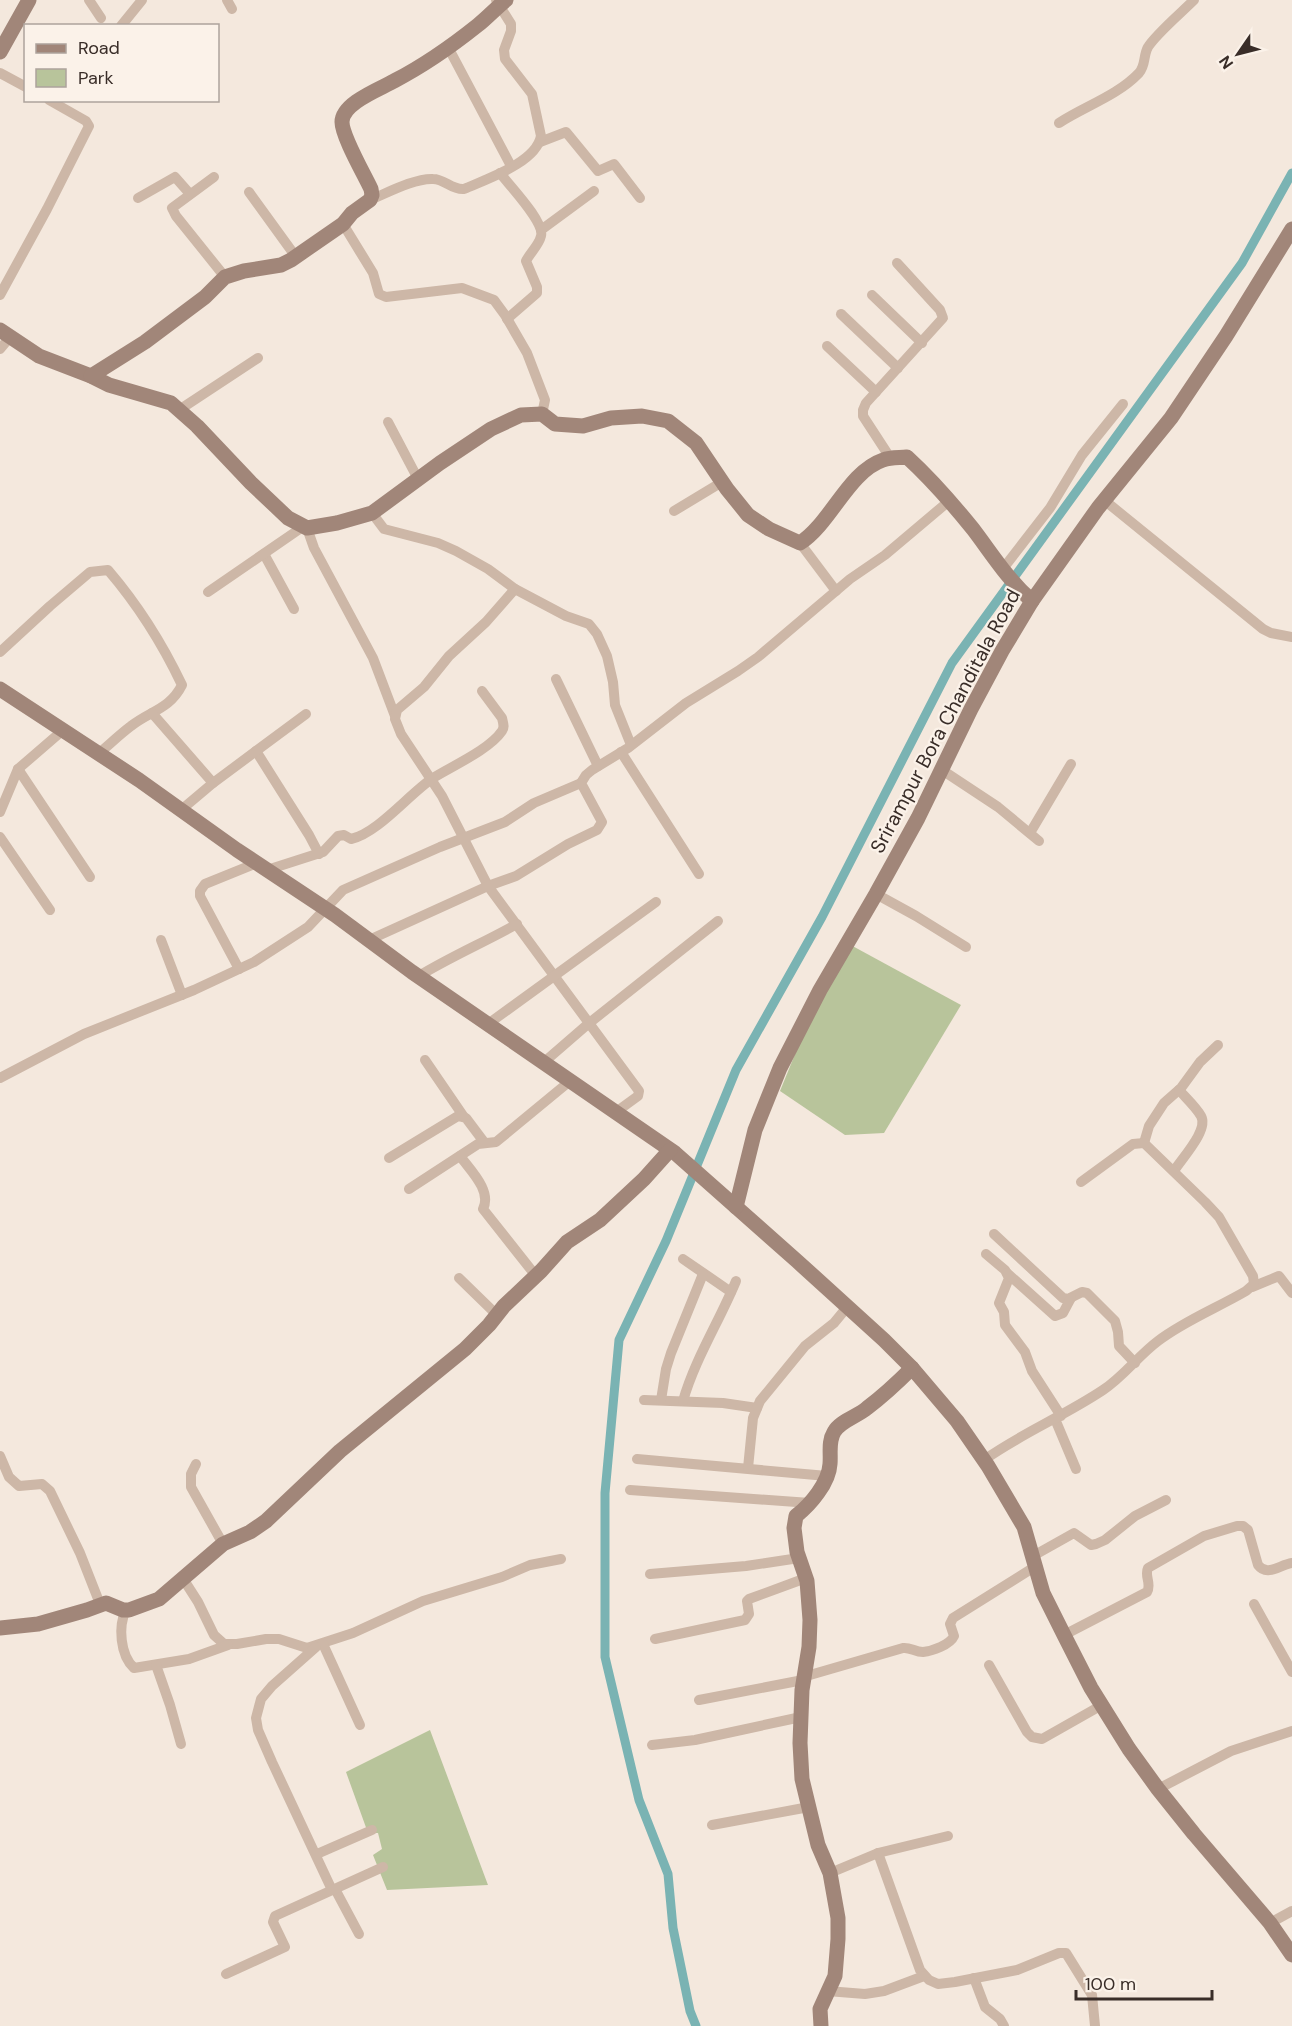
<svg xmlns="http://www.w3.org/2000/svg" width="1292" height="2026" viewBox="0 0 1292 2026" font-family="'DM Sans',sans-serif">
	<rect width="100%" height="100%" fill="#f4e8dd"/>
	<g fill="#b8c49b">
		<path d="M847,943L961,1005L884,1133L845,1135L780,1091L820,993Z"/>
		<path d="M430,1730L488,1885L387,1890L373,1855L382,1849L378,1833H368L346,1772Z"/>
	</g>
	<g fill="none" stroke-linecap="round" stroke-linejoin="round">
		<path stroke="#7ab3b3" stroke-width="9" d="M696,2026L690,2011L673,1928L668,1874L639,1800L605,1657V1493L619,1340L666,1241L736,1070L822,917L952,663L1242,263L1292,173"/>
		<g stroke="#cdb7a7" stroke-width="10">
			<path d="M89,0L101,18"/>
			<path d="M227,0L232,9"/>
			<path d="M121,26L142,0"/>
			<path d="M448,47L511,166"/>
			<path d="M0,73L26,87"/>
			<path d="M1059,123C1085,106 1117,96 1139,73C1146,65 1143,56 1148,47C1156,34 1182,12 1194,0"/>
			<path d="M540,142L566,132L598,171L614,164L640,198"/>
			<path d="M500,173C509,185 545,222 541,236C539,245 530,253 526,261L537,287V293L507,319"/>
			<path d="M214,177L172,208L176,216L225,277"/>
			<path d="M249,192L296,257"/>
			<path d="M138,198L175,177L190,194"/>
			<path d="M370,200C387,193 415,178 433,179C445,179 451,190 464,189C486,179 536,163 541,136L532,94L505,59L504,50L511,31V24L496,0"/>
			<path d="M343,224L373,273L379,294L386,297L462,288L494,300L505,315L527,353L545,400L542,414"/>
			<path d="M541,230L594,191"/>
			<path d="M0,295L47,209L89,126L86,121L49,100"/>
			<path d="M872,295L922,343"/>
			<path d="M841,314L898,368"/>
			<path d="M827,346L876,392"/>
			<path d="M0,349L10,337"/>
			<path d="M179,410L258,358"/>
			<path d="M388,422L418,479"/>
			<path d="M891,459L863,416V410L866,403L943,318L940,310L897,263"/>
			<path d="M1104,500L1263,629L1271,633L1292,637"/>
			<path d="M674,511L722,482"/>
			<path d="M372,513L384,529L438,543L456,551L488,569L515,589L566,616L589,624L597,634L607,656L613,682L615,705L631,745"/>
			<path d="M307,528L314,548L373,658L395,716"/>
			<path d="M800,543L836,591"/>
			<path d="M264,554L294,609"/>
			<path d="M1002,570L1050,508L1082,455L1123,404"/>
			<path d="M515,589L486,622L449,656L424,687L397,710L395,719L401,734L442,796L488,886L639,1091L638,1096L616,1112"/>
			<path d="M208,592L304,526"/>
			<path d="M0,652L50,606L90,572L108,570C138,605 162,643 182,685C170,709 150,711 131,726C119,735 109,745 98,754"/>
			<path d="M556,679L598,766"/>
			<path d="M152,713L213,783"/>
			<path d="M256,751L309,835L319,854"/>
			<path d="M621,752L699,874"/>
			<path d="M18,769L90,877"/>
			<path d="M942,770L998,807L1039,841"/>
			<path d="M181,810L213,783L306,714"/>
			<path d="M0,812L18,769L62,731"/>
			<path d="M1030,833L1071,764"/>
			<path d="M0,837L50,910"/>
			<path d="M267,870L323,852L338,836L344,835L351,839C378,833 409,794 433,778C452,766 489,750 502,731C505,727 503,723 502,718L482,691"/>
			<path d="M876,894L916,916L966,947"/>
			<path d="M161,940L182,995"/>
			<path d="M369,940L488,886L516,876L568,844L597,830L602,822L581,783L586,775L592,770L628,748L686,703L738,671L758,657L850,579L885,555L949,501"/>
			<path d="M239,969L200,896V891L205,884L257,863"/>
			<path d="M419,976C450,957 485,942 517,924"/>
			<path d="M488,1024L656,902"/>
			<path d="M425,1060L464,1117"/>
			<path d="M543,1063L588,1024L718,921"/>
			<path d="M0,1078L84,1034L194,990L254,962L308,927L343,890L440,847L505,822L534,803L581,783"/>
			<path d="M1144,1143L1149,1126L1164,1103L1181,1088L1200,1062L1218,1045"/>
			<path d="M460,1156C471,1171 492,1191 483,1209L536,1276"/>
			<path d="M389,1158L458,1116L466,1118L484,1142"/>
			<path d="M1174,1171C1182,1158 1209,1130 1201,1116C1196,1107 1186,1098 1179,1090"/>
			<path d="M409,1189L478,1144L496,1142L570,1081"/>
			<path d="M994,1234L1063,1298L1068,1299L1082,1292L1087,1293L1115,1321L1118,1332L1119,1346L1135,1363"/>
			<path d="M986,1254L1005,1270L1009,1278L999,1303L1004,1312L1005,1325L1025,1352L1032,1371L1061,1416"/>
			<path d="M683,1259L731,1292"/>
			<path d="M1007,1273L1055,1316L1063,1313L1071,1298"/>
			<path d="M459,1278L497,1315"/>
			<path d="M1252,1287L1279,1276L1292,1293"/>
			<path d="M644,1400L723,1403L757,1408"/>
			<path d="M661,1400L666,1369L671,1353L703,1274"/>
			<path d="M683,1401C695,1359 719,1322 736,1281"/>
			<path d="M1055,1419L1076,1469"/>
			<path d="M0,1456L9,1477L19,1486L42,1484L50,1491L80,1553L100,1604"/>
			<path d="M637,1459L827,1476"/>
			<path d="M984,1460C1022,1433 1064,1416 1103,1390C1124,1376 1138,1356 1158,1341C1184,1321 1217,1308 1246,1291L1254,1284L1253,1276L1219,1217L1205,1202L1144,1143L1133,1144L1081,1182"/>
			<path d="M196,1464L191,1474V1487L223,1544"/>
			<path d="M748,1468L753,1418L760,1401L805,1346L834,1323L848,1306"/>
			<path d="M630,1490L810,1503"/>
			<path d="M1033,1556L1074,1533L1091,1545L1096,1544L1105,1540L1135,1516L1166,1500"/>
			<path d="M650,1574L746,1566L799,1558"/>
			<path d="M182,1577L198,1602L214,1635L224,1644H237L266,1639H279L307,1648L353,1633L423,1601L502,1577L530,1565L561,1559"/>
			<path d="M1254,1604L1292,1672"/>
			<path d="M126,1610C118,1626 120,1655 134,1668L189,1659L228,1645"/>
			<path d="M1064,1635L1147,1592C1152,1584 1144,1576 1148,1568L1204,1536L1237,1526H1243L1248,1530L1258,1565C1267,1577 1279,1565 1292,1563"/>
			<path d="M655,1639L745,1620L749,1614L747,1601L749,1599L806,1578"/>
			<path d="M323,1644L360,1725"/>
			<path d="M316,1647L272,1686L261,1699L256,1718L258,1730L272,1762L332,1890"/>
			<path d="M156,1665L170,1705L181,1744"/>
			<path d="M989,1665L1027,1732L1032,1737L1042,1739L1102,1705"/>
			<path d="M803,1677L903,1648C910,1647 915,1652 923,1652C932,1651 950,1645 954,1636L950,1624L953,1618L1036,1566"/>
			<path d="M699,1700L803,1680"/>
			<path d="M652,1745L695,1740L801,1717"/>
			<path d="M1158,1789L1231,1751L1292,1731"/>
			<path d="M712,1825L809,1807"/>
			<path d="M878,1853L920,1970L929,1980L938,1984L955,1982L1017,1970L1059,1953H1066L1092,1995L1095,2026"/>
			<path d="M317,1854L372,1830"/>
			<path d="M830,1873L878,1853L948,1836"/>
			<path d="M335,1889L359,1934"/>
			<path d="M1270,1923L1292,1911"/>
			<path d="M226,1974L285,1947L273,1922L275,1916L383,1867"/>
			<path d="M974,1978L985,2007L1000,2019L1004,2026"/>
			<path d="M827,1991L865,1994L884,1991L924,1976"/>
		</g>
		<g stroke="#a18679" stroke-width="15">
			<path d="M0,52L29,0"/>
			<path d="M0,330L39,356L91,376L109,385L171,403L197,426L251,483L288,518L307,528L337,523L372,513L440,463L491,429L521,415L542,414L555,424L583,426L611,418L642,416L668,421L696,443L727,489L748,515L769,529L800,543C831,523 848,472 883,460C891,457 900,458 907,457C931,479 952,503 973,529C992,554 1008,580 1032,601"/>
			<path d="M91,376L145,342L205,297L225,277L244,271L281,265L291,260L343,224L352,213L370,200L372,195L371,189C364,174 342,136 342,122C342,103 380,89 394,81C423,66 453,45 478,25C488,17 496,8 506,0"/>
			<path d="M0,689L139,780L237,850L335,915L412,972L675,1153L797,1261L884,1340L912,1368L957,1421L988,1466L1024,1527L1043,1593L1064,1635L1091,1688L1129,1749L1158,1789L1194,1834L1270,1923L1292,1955"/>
			<path d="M736,1207L755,1130L780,1068L820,990L876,894L918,818L971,709L1002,651L1032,601L1098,508L1171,418L1226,336L1292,229"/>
			<path d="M0,1628L38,1624L87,1610L106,1603L123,1610H129L159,1599L223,1544L250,1532L266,1521L340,1451L465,1349L489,1325L504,1306L541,1271L567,1242L600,1220L644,1179L670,1150"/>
			<path d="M821,2026L820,2009L835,1976L838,1939V1918L830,1873L818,1845L802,1779L800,1743L802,1690L809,1647L810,1620L807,1581L797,1552L794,1528L796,1516C810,1505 829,1483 830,1464C831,1453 828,1442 834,1432C840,1421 858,1416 867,1408C883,1396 898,1382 912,1368"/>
		</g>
	</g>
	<g text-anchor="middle" stroke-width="4.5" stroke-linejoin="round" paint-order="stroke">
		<g font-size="20" fill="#392d28" stroke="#fbf2e9">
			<text transform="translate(945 721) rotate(-62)" y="7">Srirampur Bora Chanditala Road</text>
		</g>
	</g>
	<rect x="24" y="24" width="195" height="78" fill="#fbf2e9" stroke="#ada39c" stroke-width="1.5"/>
	<rect x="36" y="44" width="30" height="9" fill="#a18679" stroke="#ada39c" stroke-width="1.5"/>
	<text x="78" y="54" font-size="18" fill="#392d28">Road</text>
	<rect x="36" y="69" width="30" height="18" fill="#b8c49b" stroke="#ada39c" stroke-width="1.5"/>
	<text x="78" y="84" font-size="18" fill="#392d28">Park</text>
	<g transform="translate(1238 54) rotate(235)" stroke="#fbf2e9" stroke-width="4.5" paint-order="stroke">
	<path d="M0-4.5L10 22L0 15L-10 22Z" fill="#392d28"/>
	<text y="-9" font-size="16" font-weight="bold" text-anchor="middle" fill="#392d28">N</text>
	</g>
	<path d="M1076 1990v9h136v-9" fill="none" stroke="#392d28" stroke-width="3"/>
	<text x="1085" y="1990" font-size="18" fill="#392d28" stroke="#fbf2e9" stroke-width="4.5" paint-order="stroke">100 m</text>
</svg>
